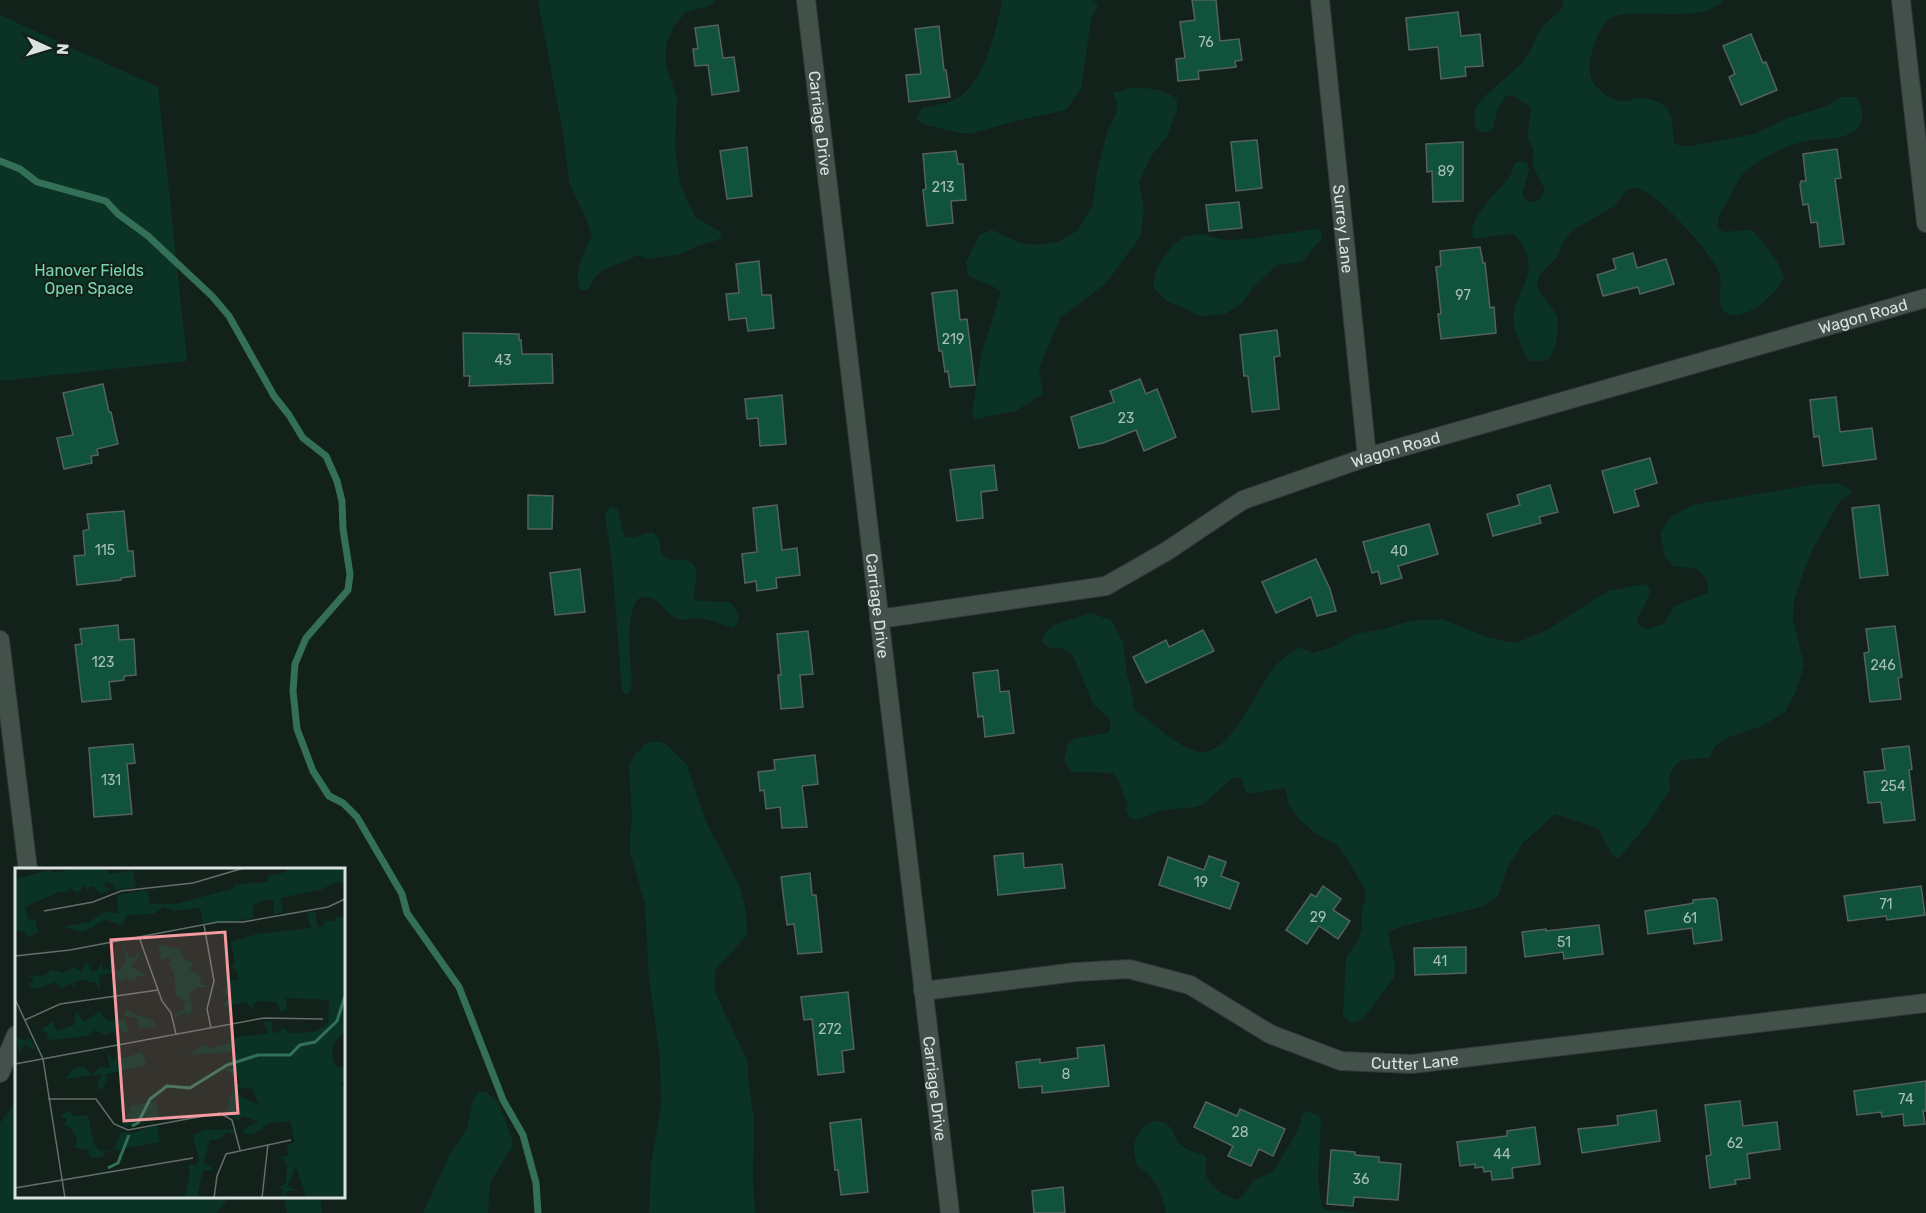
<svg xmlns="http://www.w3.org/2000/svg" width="1926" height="1213" viewBox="0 0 1926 1213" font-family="Rubik,sans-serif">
	<rect width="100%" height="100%" fill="#13211b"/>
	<g fill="#0a3325">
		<path d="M538,0H716L709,6L686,12L674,26L666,44V66L677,98L675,148L680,183L687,200L696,218L721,232V236L718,240L697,246L681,254L648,259L638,255C625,262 607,266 597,275C594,279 591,285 589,289L581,291C572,275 583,252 592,237L587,221L569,182L564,139Z"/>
		<path d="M1002,0H1093L1098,5L1091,19L1081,89L1066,110L1020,120L973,133H961L922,124L917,118L922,108C932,106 945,104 954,100C984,86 997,29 1002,0Z"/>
		<path d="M1563,0H1724C1699,28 1622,2 1606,22C1598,30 1594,45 1591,56C1588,67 1589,82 1599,89C1605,95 1614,101 1623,101C1628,102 1632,99 1636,98C1646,97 1664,101 1669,111C1673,120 1673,133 1674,143L1681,146H1691L1754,134L1785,119L1827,106L1841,97H1856C1863,107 1866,122 1856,130C1841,141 1823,138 1807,141C1786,145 1760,158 1745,172C1738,179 1735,187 1731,195C1725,206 1716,216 1718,229L1724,232L1751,230L1755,233L1779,264L1784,278C1777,293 1740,329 1723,310C1716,303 1724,281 1718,270C1709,251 1658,193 1638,188C1635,188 1632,189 1629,189L1614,206L1575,229L1565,238L1557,257L1540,274L1537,282L1538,289L1557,315L1558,327L1556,345L1550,358L1542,361H1530C1524,355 1513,328 1513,319C1515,289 1541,276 1521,243C1519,239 1516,235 1511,234C1505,234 1483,238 1474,239C1463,221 1500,191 1510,176C1512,173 1513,168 1515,163L1521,161L1527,163L1529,170L1522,195L1528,202L1538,201L1545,190C1542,182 1536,175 1534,167C1529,154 1540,155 1527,138L1531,108L1513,95L1506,96L1498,108L1493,128L1488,132H1481L1475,127C1474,121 1474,115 1476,108C1480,97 1513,73 1523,62C1532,51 1535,36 1544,25C1552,16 1564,13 1563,0Z"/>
		<path d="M0,15L158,87L187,361L0,381Z"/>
		<path d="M1131,88C1149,88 1162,88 1177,99V109L1167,137L1151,156L1139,183L1144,208L1141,236L1106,283L1060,318L1039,369L1043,394L1016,411L975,419L972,413L981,356L1001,292C991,283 979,283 968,275L966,263L979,235L992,230L1020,243L1041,245L1058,242L1077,231L1093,205L1096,176L1102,152L1108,129L1116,114L1117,104L1113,93Z"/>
		<path d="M1315,229L1321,231L1322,238L1302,262L1277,265L1253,288L1242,303L1225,314L1201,316L1167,301L1153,287L1157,267L1173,245L1186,236L1201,234L1226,240L1251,239Z"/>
		<path d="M1837,483L1853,491L1840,501L1811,552L1801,579L1794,601L1793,620L1804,665L1797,689L1785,712L1762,726L1729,737L1715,746L1709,758C1684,760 1676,755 1668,782L1671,788L1650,821L1620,857L1616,858C1607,850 1605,837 1597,828L1555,814L1523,843L1507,868L1498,896L1482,907L1402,926L1388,932L1395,964L1394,978L1363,1019L1355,1023L1349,1022L1343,1016L1346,957L1357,943L1362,929V907L1365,903L1366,892L1353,869L1338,845L1318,835L1301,821L1289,805L1285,788L1247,794L1241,778H1232L1204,804L1195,807L1163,810L1137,820C1129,820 1128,815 1126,808L1128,803C1120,792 1123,784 1113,773L1072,772L1064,761L1068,743L1075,738L1108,733L1111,725L1108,717L1093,704L1076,662L1070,652L1061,648H1051L1042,643L1044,634L1054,625L1090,613L1111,620L1123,642L1127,675L1132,693L1134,709C1151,722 1174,744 1195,751C1229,761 1256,691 1271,671C1278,661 1290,654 1300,647L1312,653L1333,647L1356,634L1383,629L1410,621L1442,619L1490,638L1516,643L1547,630L1608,591L1645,584L1650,588C1650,602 1638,610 1637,623L1646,629L1664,624L1674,606L1708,593L1707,580L1697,569L1673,566L1665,557L1660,533L1671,517L1692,505L1816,484Z"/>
		<path d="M613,506L618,510L623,533L626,537C636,539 643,533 652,532C664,539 657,548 664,556C671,564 683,556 691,562C702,569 693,587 694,598L699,601L729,602C738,610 743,619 733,628C722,625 708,618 697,618C690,618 685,621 679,619C666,615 661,601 649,597C621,589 631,667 632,682L630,692L627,695L622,691L612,562L605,515L609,508Z"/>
		<path d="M652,742H660L667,745L687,765L706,822L739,885L746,911L747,935L715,970V992L748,1062V1079L754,1119L753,1181L755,1213H649L651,1164L661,1106L660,1057L649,979L645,904L630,852V835L632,818L629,765L635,755L645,744Z"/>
		<path d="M485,1091L499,1103L512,1140V1146L490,1183L488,1213H423L449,1156L467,1129L473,1100L478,1092Z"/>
		<path d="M16,1101V1196L230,1197L216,1213H0V1123Z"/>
		<path d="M1306,1111L1317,1115L1321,1119L1318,1179L1322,1208L1325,1210L1364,1213H1166C1161,1190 1156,1179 1137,1165C1136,1159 1133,1152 1134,1146C1136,1132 1151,1114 1166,1124C1174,1129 1174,1137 1179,1143C1185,1150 1197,1152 1205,1156L1207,1158C1206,1163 1205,1169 1206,1174C1208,1186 1226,1197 1236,1200L1243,1196L1254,1180L1273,1172L1296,1134L1303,1114Z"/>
		<path d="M284,1197H320L322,1213H287Z"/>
	</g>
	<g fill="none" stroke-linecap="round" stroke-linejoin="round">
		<path stroke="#347058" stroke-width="7" d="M0,161L20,169L37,182L106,201L118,214L148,236L212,296L229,316L274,396L289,415L303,438L326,456L337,481L342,501L343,529L350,574L348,590L306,638L295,664L293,691L297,729L313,771L329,796L343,803L357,817L402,894L407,913L459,987L503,1100L523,1135L536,1183L538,1213"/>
	</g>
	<g fill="#11523c" stroke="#53635b" stroke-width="1.5">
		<path d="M1192,0H1216L1220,41L1239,39L1242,60L1235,61L1236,67L1198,71L1199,79L1178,81L1176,59L1185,58L1180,22L1195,20Z"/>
		<path d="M1458,12L1461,36L1480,34L1483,66L1465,67L1466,76L1441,79L1438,47L1409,50L1406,18Z"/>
		<path d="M718,25L723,58L734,57L739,91L712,95L708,65L695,66L693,49H698L695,28Z"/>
		<path d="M939,26L944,70H946L950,97L909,102L906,75L921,74L915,29Z"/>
		<path d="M1751,34L1763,63L1766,62L1777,90L1741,105L1729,77L1735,74L1723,46Z"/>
		<path d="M1257,140L1262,188L1236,191L1231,142Z"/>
		<path d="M1463,142V201L1433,202L1432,171L1427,172L1426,144Z"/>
		<path d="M747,147L752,196L727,199L720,151Z"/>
		<path d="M1837,149L1841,178L1835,179L1844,244L1820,247L1817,222L1811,223L1808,204L1803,205L1800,185L1801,181H1806L1803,154Z"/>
		<path d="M956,151L958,164H963L966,200L951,201L953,223L927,226L923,190L926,189L923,154Z"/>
		<path d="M1239,202L1242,228L1209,231L1206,205Z"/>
		<path d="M1480,247L1483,263H1485L1490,308L1494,307L1496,333L1441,339L1438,314H1441L1436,267L1441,266L1440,251Z"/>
		<path d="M1633,253L1637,268L1666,259L1674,284L1640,294L1638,287L1603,296L1597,275L1616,269L1613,259Z"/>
		<path d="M759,261L762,295H771L774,328L748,331L746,318L729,320L726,294L739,293L736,264Z"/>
		<path d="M957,290L960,320L967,319L975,385L950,387L948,371L945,372L942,351H939L932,293Z"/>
		<path d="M1277,330L1280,356L1274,357L1279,409L1252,412L1248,376H1244L1240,335Z"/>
		<path d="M463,333L519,334V340H521L522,354H552L553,383L469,386L470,376H464Z"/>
		<path d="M1140,379L1146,394L1157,389L1176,437L1144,451L1136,430L1103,443L1079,448L1071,417L1114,402L1110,391Z"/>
		<path d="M103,384L109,412H111L118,444L97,449L98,455L91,456L92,463L64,469L57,438L73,435L63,393Z"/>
		<path d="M782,395L786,444L760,446L758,418L747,419L745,399Z"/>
		<path d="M1836,397L1840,432L1872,428L1876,459L1823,466L1819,436L1814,437L1810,400Z"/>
		<path d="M1650,458L1657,483L1634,490L1639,506L1614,513L1602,471Z"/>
		<path d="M994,465L997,490L981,492L983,518L957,521L950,470Z"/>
		<path d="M1550,485L1558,512L1539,517L1541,523L1493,536L1487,514L1520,505L1517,495Z"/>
		<path d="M528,495L553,496L552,529H528Z"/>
		<path d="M777,505L782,550L797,548L800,575L776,578L777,588L757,591L756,581L745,583L742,554L757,552L753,508Z"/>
		<path d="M1879,505L1888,575L1860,578L1852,508Z"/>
		<path d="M124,511L128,551H133L135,576L121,578V580L77,585L74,556L85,555L83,531L89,529L87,514Z"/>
		<path d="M1429,524L1438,554L1398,566L1402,578L1381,584L1378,571L1372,573L1363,542Z"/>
		<path d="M1316,559L1330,589L1336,611L1317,616L1311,597L1276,613L1262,582Z"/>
		<path d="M580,569L585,612L555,615L550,573Z"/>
		<path d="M118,625L119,640L134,639L136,675L124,676V680L109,682L111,699L82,702L75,645L82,644L80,629Z"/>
		<path d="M1895,626L1902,677L1898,678L1901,699L1870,702L1864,653L1869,652L1866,629Z"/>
		<path d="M1203,630L1214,651L1146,683L1133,657L1166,640L1169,647Z"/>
		<path d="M808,631L813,674L800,675L803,707L781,709L778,675H781L777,634Z"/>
		<path d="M998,670L1000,692L1009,691L1014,733L985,737L983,716L978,717L973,673Z"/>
		<path d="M133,744L135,763L127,764L132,814L94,817L89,748Z"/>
		<path d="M1909,746L1912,769L1909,770L1915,820L1884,823L1881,802L1868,803L1864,772L1885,770L1882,749Z"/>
		<path d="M815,755L818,784L802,786L807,827L782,828L780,807L766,809L764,790L760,791L758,772L775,770L774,760Z"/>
		<path d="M1023,853L1024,868L1062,864L1065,888L998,895L994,856Z"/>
		<path d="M1209,856L1226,862L1221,876L1239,883L1230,909L1159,885L1168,857L1204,870Z"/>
		<path d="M810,873L812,895H816L822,952L798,954L794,924L787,925L781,877Z"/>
		<path d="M1323,886L1341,899L1333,910L1350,921L1338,939L1319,926L1307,944L1286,930L1311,894L1316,897Z"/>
		<path d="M1921,886L1925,915L1887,920L1886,916L1848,921L1844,896Z"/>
		<path d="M1715,898L1717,900L1722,940L1694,944L1692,928L1648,934L1645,911L1689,904L1693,903V900Z"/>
		<path d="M1599,925L1603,954L1564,959L1563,952L1525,957L1522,932L1546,929V931Z"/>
		<path d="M1466,947V973L1415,975L1414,948Z"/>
		<path d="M848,992L854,1049L842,1051L844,1072L818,1075L812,1019L804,1020L801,997Z"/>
		<path d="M1104,1045L1109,1086L1042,1093V1086L1019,1088L1016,1062L1040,1059V1063L1078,1058L1077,1048Z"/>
		<path d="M1926,1081V1111H1923L1925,1124L1904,1126L1903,1114L1882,1117L1881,1112L1857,1115L1854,1091Z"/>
		<path d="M1740,1101L1743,1126L1777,1122L1780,1149L1747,1154L1750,1178L1735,1180L1736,1184L1710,1188L1706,1156L1711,1155L1705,1105Z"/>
		<path d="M1206,1102L1237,1116L1240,1109L1285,1129L1273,1156L1259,1149L1251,1166L1228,1156L1233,1146L1194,1127Z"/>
		<path d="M1656,1110L1660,1141L1582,1153L1578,1129L1618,1125L1617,1116Z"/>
		<path d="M861,1119L868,1192L841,1195L838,1170H835L830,1123Z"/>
		<path d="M1535,1127L1540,1164L1512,1168L1513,1178L1492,1180L1491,1171L1484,1172L1483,1167L1475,1168V1164L1460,1166L1457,1142L1507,1136V1131Z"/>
		<path d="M1331,1150L1355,1152V1155L1379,1157V1162L1401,1164L1398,1200L1354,1197L1353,1206L1327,1204Z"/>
		<path d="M1063,1187L1065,1213H1034L1032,1191Z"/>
	</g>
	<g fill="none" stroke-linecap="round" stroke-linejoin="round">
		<defs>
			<g id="minor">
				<path id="s1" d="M806,0L950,1213"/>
				<path id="s2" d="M1320,0L1367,457"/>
				<path d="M1901,0L1926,223"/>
				<path id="s3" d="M879,619L1106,586L1167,551L1243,500L1367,457L1926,298"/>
				<path d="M0,640L28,870"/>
				<path id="s4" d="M923,991L1076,972L1129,969L1190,985L1270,1034L1341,1061L1412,1064L1926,1003"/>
				<path d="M0,1073L16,1035"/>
			</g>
		</defs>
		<use href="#minor" stroke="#313b36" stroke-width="20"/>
		<use href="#minor" stroke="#42524b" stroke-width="18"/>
	</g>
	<g text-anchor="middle" stroke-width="4.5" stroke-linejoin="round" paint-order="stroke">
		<g font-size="14" fill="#a8bfb6">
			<text x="1206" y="47">76</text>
			<text x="1446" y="176">89</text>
			<text x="943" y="192">213</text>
			<text x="1463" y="300">97</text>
			<text x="953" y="344">219</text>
			<text x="503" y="365">43</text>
			<text x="1126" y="423">23</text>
			<text x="105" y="555">115</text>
			<text x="1399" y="556">40</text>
			<text x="103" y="667">123</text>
			<text x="1883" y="670">246</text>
			<text x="111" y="785">131</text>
			<text x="1893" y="791">254</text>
			<text x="1201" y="887">19</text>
			<text x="1886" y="909">71</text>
			<text x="1318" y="922">29</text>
			<text x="1690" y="923">61</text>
			<text x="1564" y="947">51</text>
			<text x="1440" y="966">41</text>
			<text x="830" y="1034">272</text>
			<text x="1066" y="1079">8</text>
			<text x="1906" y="1104">74</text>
			<text x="1240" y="1137">28</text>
			<text x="1735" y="1148">62</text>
			<text x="1502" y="1159">44</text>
			<text x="1361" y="1184">36</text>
		</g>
		<g font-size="16" fill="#dae3df" stroke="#13211b">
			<text dy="6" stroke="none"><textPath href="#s1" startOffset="124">Carriage Drive</textPath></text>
			<text dy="6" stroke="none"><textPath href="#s2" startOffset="230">Surrey Lane</textPath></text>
			<text dy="6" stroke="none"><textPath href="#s3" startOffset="1038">Wagon Road</textPath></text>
			<text dy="6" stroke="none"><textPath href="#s3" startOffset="552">Wagon Road</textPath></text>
			<text dy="6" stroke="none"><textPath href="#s1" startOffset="610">Carriage Drive</textPath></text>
			<text dy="6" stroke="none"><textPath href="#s4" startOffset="514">Cutter Lane</textPath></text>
			<text dy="6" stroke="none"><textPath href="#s1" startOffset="1096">Carriage Drive</textPath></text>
		</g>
		<g font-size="16" fill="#7ad6b0" stroke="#13211b">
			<text x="89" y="276">Hanover Fields<tspan x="89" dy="18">Open Space</tspan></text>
		</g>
	</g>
	<g transform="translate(15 868)">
		<rect width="330" height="330" fill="#13211b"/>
		<path d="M66,0H90L95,6L118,2L121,19L99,22L98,16L91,14L88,18L97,21L85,26L78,18L73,19V24L69,17L63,25L55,20L53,24H44L10,39L13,51L22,52L20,58L25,64L13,69L10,63H0V11L34,2L40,5ZM272,0H330V16L322,14L305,22L265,30L268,44L259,46V33L252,31L237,38L239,50L221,53L188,55L185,40L160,43L149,39L138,46L112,47L107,57L90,52L68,64L48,59L74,54L89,44L103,45L102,27L132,22L135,36H160L217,21L221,16L253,14V8L271,4ZM301,44L302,59L309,58L310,52L320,54L321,48L330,50V163L318,176L317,191L322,199H330V214L324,216L330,218V330H291L281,297L273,318L283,323H272L266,330L268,322L264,319L271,315L272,295L265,290L273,287L272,278L280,274L275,253L255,255L237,267L228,265L229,260L244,254L229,248L222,253L211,244L217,224L244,237L237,221L217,218L225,215L223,208L208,201L220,199L219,184L174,186L189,177L197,180L218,174L222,169L254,165L248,154L256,153L258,165L265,164L267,159L275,165L299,164L313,156L314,132L271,130L272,142L265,144L262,134L245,133L238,136L237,142L232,134L208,139L213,129L205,123L214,121L213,113L224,112L222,103L215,99L220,95L216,74L242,66L296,60L292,45ZM143,76L164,81L169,91L178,95L175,102L183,106L187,116L196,119H183L174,127L178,141L173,148L169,144L160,150V145L168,142L171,134L161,127L159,106L153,95L157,94L153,89L146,93ZM108,77L114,89L119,90L123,84L126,86L116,99L132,107L122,108L120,113L109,109L110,114L94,105L84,107L85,123L81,115L66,112L58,114L61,120L55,115L47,121L40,114L22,121L14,118L19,109L5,110L21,107L26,109L37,102L48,105L59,99L67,104L71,93L77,103L83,102L86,94L88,101L95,102L97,91L100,101L105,103L111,94ZM110,142L139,153L141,159L124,160L123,150L110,148ZM61,143L69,154L85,143L92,153L110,151L114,166L99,159L102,165L94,164L93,168L80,162L73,168L33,172L32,165L26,162L38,153L42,163L59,157ZM0,167L9,173L14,169L21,182L9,177L5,186ZM92,182L98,193L103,186L110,190L126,184L132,197L91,206L92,213L87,221H83V214L87,206L50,211L59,201L69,198L77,206L85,199L95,200ZM141,233L144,251L108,259L116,238ZM53,243L60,248L73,247L79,276L85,283L100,281L106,264L118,265L142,257L145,274L89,284L88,289L76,290L72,281L60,280L62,271L56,260L49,257L52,251L46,248ZM218,261L219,267L213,264L202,272H195L189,294L200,302H188L182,330H169L175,305L173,297H182L184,292L178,268L189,262Z" fill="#0a3325"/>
		<path fill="none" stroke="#347058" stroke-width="3" d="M117,258L123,255L135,231L152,218L175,220L212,197L243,187H275L285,177L300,174L322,153L330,128M93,300L103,295L114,267"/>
		<path fill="none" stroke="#636f69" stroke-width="1.5" d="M29,43L78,34L106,23L178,15L229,0M189,57L199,113L192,141L196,160M124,69L147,133L156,145L161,166M0,88L55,82L203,54H228L313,39L330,31M0,131L28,191L50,330M10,152L45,136L143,122M0,196L249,150L308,151M33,231H81L99,256L113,262L205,245L217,252L225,282M0,320L178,290M199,330L202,308L211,286L276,272M247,330L253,276"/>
		<path fill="#f49aa0" fill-opacity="0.15" stroke="#f49aa0" stroke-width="3" d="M210,64L223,245L109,253L96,72Z"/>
		<rect width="330" height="330" fill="none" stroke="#dae3df" stroke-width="3"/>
	</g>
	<g transform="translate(48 48) rotate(94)" stroke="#13211b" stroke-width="4.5" paint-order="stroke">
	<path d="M0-4.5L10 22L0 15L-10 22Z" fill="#dae3df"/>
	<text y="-9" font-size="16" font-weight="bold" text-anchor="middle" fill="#dae3df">N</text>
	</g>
</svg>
